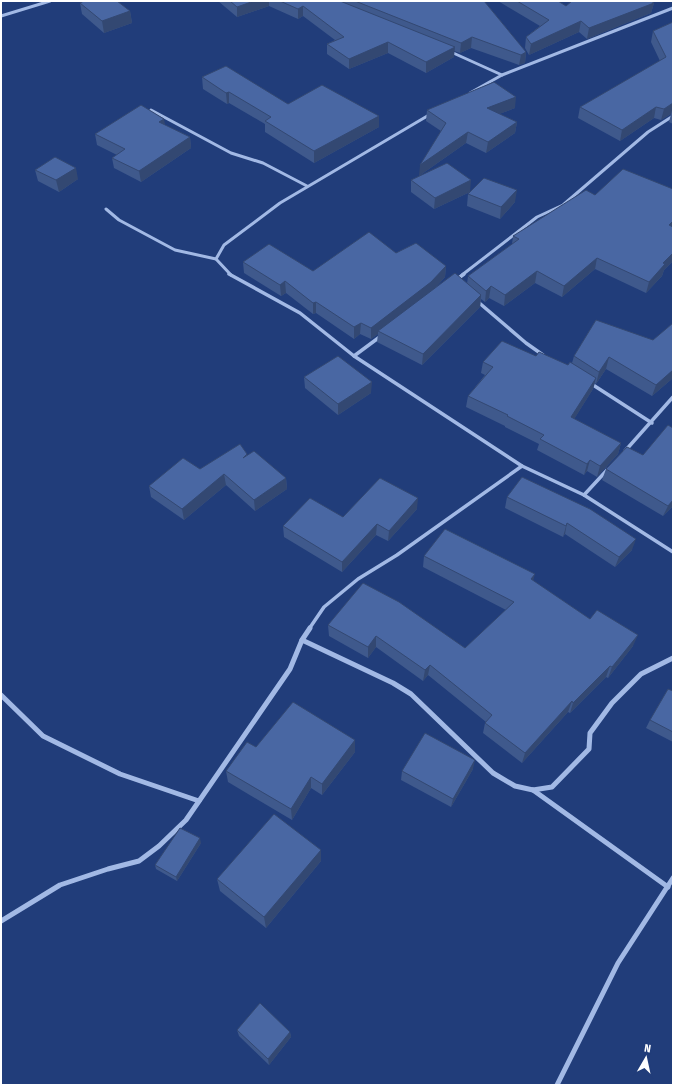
<svg xmlns="http://www.w3.org/2000/svg" width="674" height="1086" viewBox="0 0 674 1086" font-family="'Fira Sans Condensed',sans-serif">
	<rect width="100%" height="100%" fill="#213d7a"/>
	<g fill="none" stroke-linecap="round" stroke-linejoin="round">
		<g stroke="#a2b9e5" stroke-width="3">
			<path d="M1,16L50,1"/>
			<path d="M451,52L502,75"/>
			<path d="M470,93L502,75L673,8"/>
			<path d="M151,110L231,153L263,163L307,186"/>
			<path d="M106,209L119,220L175,250L216,259L231,275"/>
			<path d="M216,259L224,245L280,203L429,115"/>
			<path d="M462,275L537,217L563,205L648,132L673,116"/>
		</g>
		<g stroke="#a2b9e5" stroke-width="3.5">
			<path d="M229,274L300,313L354,356L522,466L584,495L673,552"/>
			<path d="M456,280L464,274"/>
			<path d="M477,301L526,343L543,355"/>
			<path d="M354,356L381,336"/>
			<path d="M590,383L652,423"/>
			<path d="M625,451L673,397"/>
			<path d="M584,495L608,469"/>
			<path d="M309,629L324,607L358,579L397,555L522,466"/>
		</g>
		<g stroke="#a2b9e5" stroke-width="5">
			<path d="M302,640L393,683L411,694L493,773L515,786L533,790L552,787L589,749L590,733L612,703L641,674L673,658"/>
			<path d="M1,695L43,736L120,774L199,801"/>
			<path d="M533,790L668,887"/>
			<path d="M1,921L60,885L108,869L139,861L159,846L186,820L290,669L302,640L310,628"/>
			<path d="M557,1085L618,963L673,878"/>
		</g>
	</g>
	<g fill="#3f598c">
		<path d="M218,1H484L526,52L525,63L519,65L471,48L460,53L454,51V57L426,73L388,53L349,69L327,54V44L335,40L303,16L298,19L269,6L237,17Z"/>
		<path d="M498,1H558L566,6L652,2L654,3L651,13L587,39L579,32L529,55L525,48L526,37L540,26Z"/>
		<path d="M80,3L130,11L132,23L104,33L82,14Z"/>
		<path d="M673,22V124L669,122L671,114L661,120L654,118L620,141L578,118L580,107L660,61L651,42L653,31Z"/>
		<path d="M202,77L288,104L379,116V127L314,163L265,132V124L229,103L227,104L203,89Z"/>
		<path d="M515,108L499,114L517,122L515,133L486,153L466,143L419,176L441,131L426,121L427,110Z"/>
		<path d="M165,125L190,137L191,148L141,182L114,168L112,158L117,155L97,145L95,134Z"/>
		<path d="M35,170L78,179L59,192L38,181Z"/>
		<path d="M411,180L470,192L434,209L411,192Z"/>
		<path d="M673,189V261L664,270L662,276L646,293L595,269L562,297L535,283L504,306L489,298L485,302L481,299L480,307L422,365L377,342L378,334L371,339L360,334L354,339L316,313L313,314L286,293L281,296L244,273L243,262L313,271L396,253L446,266L445,277L437,286L467,284L468,276L512,244L513,236L595,195Z"/>
		<path d="M468,194L515,202L500,219L467,206Z"/>
		<path d="M596,320L673,378L652,396L606,369L596,384L595,383L593,389L574,419L621,443L618,454L597,477L587,471L584,475L537,450L539,444L505,427V426L466,407L468,396L485,375L481,373L483,362L536,356L568,365L572,363L574,356Z"/>
		<path d="M304,377L371,393L338,415L305,388Z"/>
		<path d="M247,454V455L286,478L287,489L255,511L226,485L184,520L151,497L149,486Z"/>
		<path d="M606,469L673,506L663,516L602,480Z"/>
		<path d="M507,497L632,550L615,567L565,534L563,537L505,508Z"/>
		<path d="M417,509L388,541L376,535L342,572L284,537L283,526L343,517Z"/>
		<path d="M424,556L533,581L590,619L633,646L608,678L606,677L570,713L568,712L522,763L483,733L485,723L486,722L428,675L423,681L376,647L368,658L329,636L328,625L465,648L506,610L423,567Z"/>
		<path d="M673,691V742L646,728L650,720Z"/>
		<path d="M256,747L355,752L322,795L311,788L292,820L228,782L226,771Z"/>
		<path d="M473,769L451,807L401,780L402,771Z"/>
		<path d="M201,843L177,881L156,869L155,865Z"/>
		<path d="M321,861L266,928L220,891L217,879Z"/>
		<path d="M237,1030L290,1032L291,1037L269,1065L239,1036Z"/>
	</g>
	<g fill="#334872">
		<path d="M254,1H269V6L237,17V7Z"/>
		<path d="M643,1H654L643,7L654,3L651,13L587,39L589,28Z"/>
		<path d="M303,6V16L298,19V9Z"/>
		<path d="M130,11L132,23L104,33L102,21Z"/>
		<path d="M581,21L579,32L529,55L531,44Z"/>
		<path d="M472,37L471,48L460,53L461,43Z"/>
		<path d="M388,42V53L349,69V59Z"/>
		<path d="M455,47L454,57L426,73V62Z"/>
		<path d="M526,52L525,63L519,65L521,55Z"/>
		<path d="M229,92V103L227,104L226,93Z"/>
		<path d="M516,97L515,108L486,119L487,108Z"/>
		<path d="M673,103V107L671,114L661,120L664,109Z"/>
		<path d="M656,107L654,118L620,141L622,130Z"/>
		<path d="M379,116V127L314,163V151Z"/>
		<path d="M164,119L166,130L159,122Z"/>
		<path d="M517,122L515,133L486,153L488,142Z"/>
		<path d="M468,132L466,143L419,176L420,165Z"/>
		<path d="M190,137L191,148L141,182L139,171Z"/>
		<path d="M76,168L78,179L59,192L56,180Z"/>
		<path d="M471,180L470,192L434,209L435,198Z"/>
		<path d="M517,190L515,202L500,219L501,207Z"/>
		<path d="M673,221V228L669,225Z"/>
		<path d="M673,253V261L664,270L662,276L646,293L649,282L663,263Z"/>
		<path d="M597,258L595,269L562,297L564,286Z"/>
		<path d="M446,266L445,277L430,294L378,331V334L371,339V328Z"/>
		<path d="M537,271L535,283L504,306L505,295Z"/>
		<path d="M285,281L286,293L281,296L280,285Z"/>
		<path d="M491,286L489,298L485,302L486,291Z"/>
		<path d="M481,295L480,307L422,365L423,354Z"/>
		<path d="M316,302V313L313,314V303Z"/>
		<path d="M361,323L360,334L354,339V327Z"/>
		<path d="M609,357L606,369L596,384L599,372Z"/>
		<path d="M673,370V378L652,396L656,385Z"/>
		<path d="M596,378L593,389L568,429L571,417Z"/>
		<path d="M372,382L371,393L338,415V404Z"/>
		<path d="M621,443L618,454L597,477L600,466Z"/>
		<path d="M590,460L587,471L584,475L587,464Z"/>
		<path d="M224,474L226,485L184,520L182,509Z"/>
		<path d="M286,478L287,489L255,511L254,500Z"/>
		<path d="M418,498L417,509L388,541L389,531Z"/>
		<path d="M673,500V506L663,516L668,506Z"/>
		<path d="M567,523L565,534L563,537L566,526Z"/>
		<path d="M377,524L376,535L342,572V562Z"/>
		<path d="M636,539L632,550L615,567L619,557Z"/>
		<path d="M535,574L532,585L531,579Z"/>
		<path d="M638,635L633,646L608,678L612,667Z"/>
		<path d="M376,636V647L368,658V647Z"/>
		<path d="M430,665L428,675L423,681L425,670Z"/>
		<path d="M610,666L606,677L570,713L573,703Z"/>
		<path d="M572,701L568,712L522,763L525,753Z"/>
		<path d="M355,740V752L322,795V784Z"/>
		<path d="M475,760L473,769L451,807L453,799Z"/>
		<path d="M311,777V788L292,820L291,809Z"/>
		<path d="M200,838L201,843L177,881L176,877Z"/>
		<path d="M321,850V861L266,928L264,917Z"/>
		<path d="M290,1032L291,1037L269,1065L268,1059Z"/>
	</g>
	<g fill="#4967a3" stroke="#334872">
		<path d="M84,1H117L130,11L102,21L80,3Z"/>
		<path d="M230,1H254L237,7Z"/>
		<path d="M280,1H340L455,47L426,62L388,42L349,59L327,44L344,37L303,6L298,9Z"/>
		<path d="M355,1H484L526,52L521,55L472,37L461,43Z"/>
		<path d="M517,1H558L566,6L572,1H651L654,3L589,28L581,21L531,44L526,37L549,20Z"/>
		<path d="M673,22V103L664,109L656,107L622,130L580,107L666,57L653,31Z"/>
		<path d="M226,66L288,104L322,85L379,116L314,151L265,121L271,117L229,92L226,93L202,77Z"/>
		<path d="M494,82L516,97L487,108L517,122L488,142L468,132L420,165L446,123L427,110Z"/>
		<path d="M141,105L164,119L159,122L190,137L139,171L112,158L125,149L95,134Z"/>
		<path d="M55,157L76,168L56,180L35,170Z"/>
		<path d="M447,163L471,180L435,198L411,180Z"/>
		<path d="M623,169L673,189V221L669,225L673,227V253L663,263L665,264L649,282L597,258L564,286L537,271L505,295L491,286L486,291L468,276L519,239L513,236L586,190L595,195Z"/>
		<path d="M484,178L517,190L501,207L468,194Z"/>
		<path d="M369,232L396,253L416,243L446,266L431,282L371,328L361,323L354,327L316,302L313,303L285,281L280,285L243,262L269,244L313,271Z"/>
		<path d="M455,273L481,295L423,354L378,331Z"/>
		<path d="M596,320L653,340L673,323V370L656,385L609,357L599,372L574,356Z"/>
		<path d="M502,341L536,356L539,352L568,365L570,362L596,378L571,417L621,443L600,466L590,460L587,464L540,439L544,435L507,416L508,415L468,396L493,367L483,362Z"/>
		<path d="M338,356L372,382L338,404L304,377Z"/>
		<path d="M668,425L673,428V500L668,506L606,469L627,447L643,455Z"/>
		<path d="M240,444L247,454L243,458L254,451L286,478L254,500L224,474L182,509L149,486L183,458L200,469Z"/>
		<path d="M522,477L590,509L636,539L619,557L567,523L566,526L507,497Z"/>
		<path d="M380,478L418,498L389,531L377,524L342,562L283,526L310,498L343,517Z"/>
		<path d="M445,529L535,574L531,579L590,619L597,610L638,635L612,667L610,666L573,703L572,701L525,753L485,723L492,715L430,665L425,670L376,636L368,647L328,625L363,583L399,602L465,648L514,602L424,556Z"/>
		<path d="M668,689L673,691V732L650,720Z"/>
		<path d="M293,702L355,740L322,784L311,777L291,809L226,771L247,742L256,747Z"/>
		<path d="M425,733L475,760L453,799L402,771Z"/>
		<path d="M274,814L321,850L264,917L217,879Z"/>
		<path d="M180,828L200,838L176,877L155,865Z"/>
		<path d="M260,1003L290,1032L268,1059L237,1030Z"/>
	</g>
	<rect width="674" height="1086" fill="none" stroke="#ffffff" stroke-width="4"/>
	<g transform="translate(646 1058) rotate(9)" stroke="#213d7a" stroke-width="3" paint-order="stroke">
	<path d="M0-3L7 15L0 10L-7 15Z" fill="#ffffff"/>
	<text y="-6" font-size="11" font-weight="bold" text-anchor="middle" fill="#ffffff">N</text>
	</g>
</svg>
